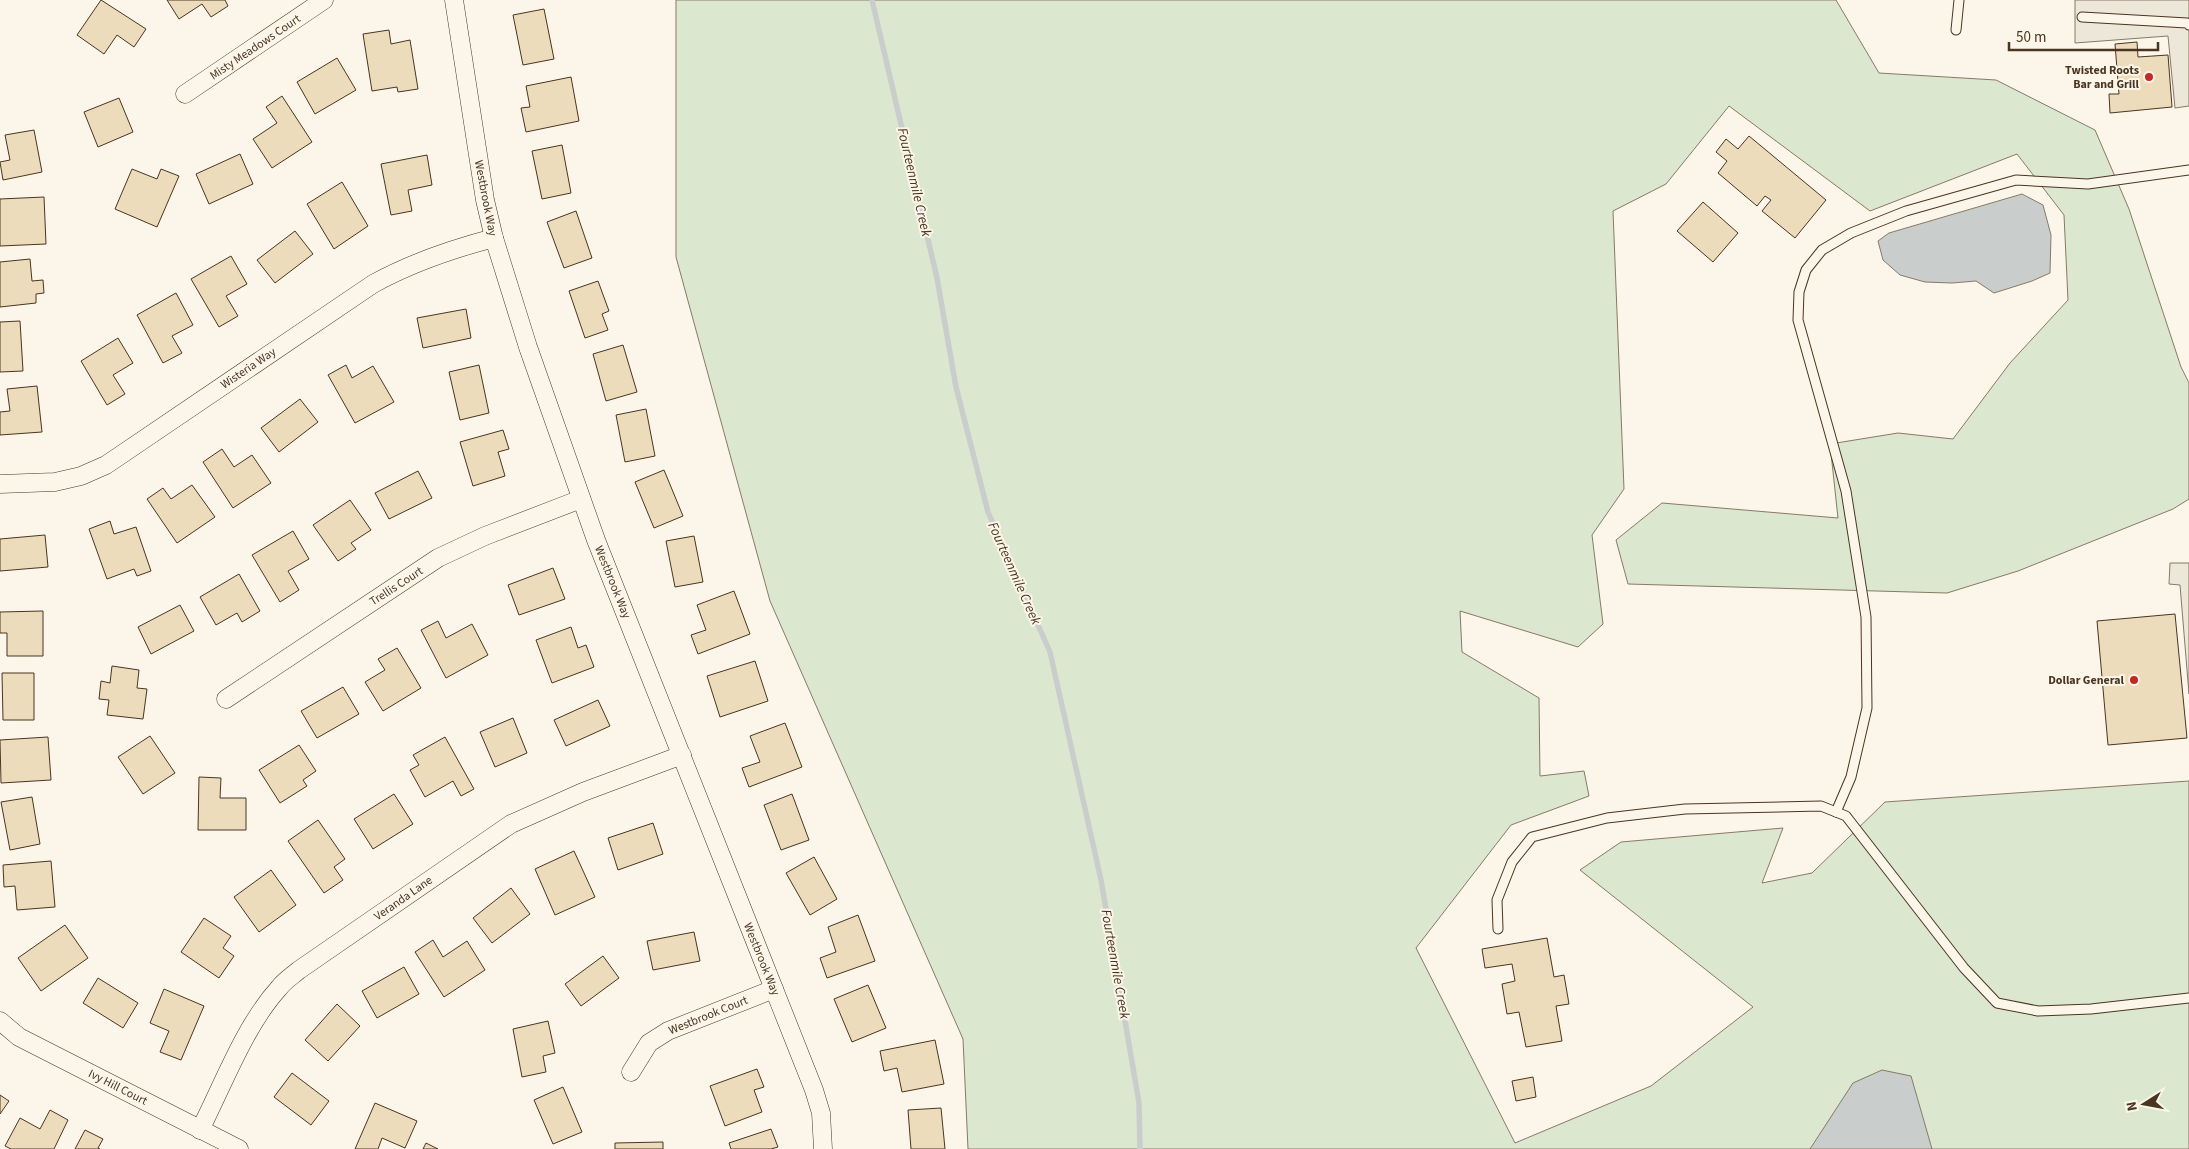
<svg xmlns="http://www.w3.org/2000/svg" width="2189" height="1149" viewBox="0 0 2189 1149" font-family="'Source Sans 3',sans-serif">
	<rect width="100%" height="100%" fill="#fbf6e9"/>
	<path fill="#dce7d0" stroke="#887966" d="M676,0H1836L1879,73L1996,80L2095,130L2129,209L2181,367L2189,383V499L2173,509L2018,571L1947,593L1628,584L1616,540L1662,503L1838,518L1830,444L1898,433L1953,439L2010,363L2068,300L2064,215L2017,154L1870,211L1729,106L1666,184L1613,211L1624,489L1592,535L1603,624L1578,647L1460,611L1462,652L1539,698L1540,776L1584,771L1589,796L1511,825L1416,948L1515,1143L1651,1086L1753,1007L1580,870L1621,842L1783,828L1762,883L1812,873L1885,802L2189,781V1149H968L963,1039L770,601L676,257Z"/>
	<g fill="#ede7d9" stroke="#887966">
		<path d="M2075,0H2189V106L2175,108L2168,36L2075,43Z"/>
		<path d="M2170,563H2189V694L2180,585L2169,584Z"/>
	</g>
	<g fill="#c9cecd" stroke="#887966">
		<path d="M2022,194L2043,205L2051,235L2050,273L2032,281L1994,293L1976,281L1952,283L1925,282L1900,275L1883,260L1878,241L1889,233Z"/>
		<path d="M1882,1070L1911,1076L1932,1149H1810L1853,1083Z"/>
	</g>
	<g fill="none" stroke-linecap="round" stroke-linejoin="round">
		<path stroke="#c9cecd" stroke-width="5.5" d="M872,0L937,278L956,387L988,512L1050,652L1101,880L1139,1103L1140,1149"/>
	</g>
	<g fill="#ecdcbc" stroke="#4a3520">
		<path d="M101,0L146,29L134,47L117,35L104,54L77,35Z"/>
		<path d="M167,0H225L228,6L211,17L202,4L179,19Z"/>
		<path d="M544,9L554,59L523,65L513,15Z"/>
		<path d="M389,30L391,44L410,40L418,89L398,92L397,87L372,91L363,34Z"/>
		<path d="M2137,42L2138,57L2168,55L2172,107L2110,113L2109,94H2119L2115,44Z"/>
		<path d="M337,58L356,90L315,114L297,82Z"/>
		<path d="M571,77L579,121L526,132L521,108L530,107L526,86Z"/>
		<path d="M282,96L312,142L272,168L253,139L277,123L266,107Z"/>
		<path d="M119,98L133,132L98,147L84,112Z"/>
		<path d="M34,130L42,172L3,180L0,162L10,160L5,135Z"/>
		<path d="M1749,136L1826,200L1795,238L1762,211L1771,200L1765,196L1757,206L1718,173L1727,161L1716,152L1726,139L1738,149Z"/>
		<path d="M562,145L571,193L542,199L532,151Z"/>
		<path d="M240,154L253,184L209,204L196,174Z"/>
		<path d="M427,155L432,185L408,190L412,211L391,215L381,164Z"/>
		<path d="M132,169L157,179L161,169L179,176L157,227L115,209Z"/>
		<path d="M342,182L368,226L334,249L307,204Z"/>
		<path d="M44,197L46,244L0,246V199Z"/>
		<path d="M1703,202L1738,233L1713,262L1677,231Z"/>
		<path d="M576,211L592,258L564,268L547,222Z"/>
		<path d="M295,231L313,254L275,283L257,260Z"/>
		<path d="M231,256L247,284L226,296L238,316L219,327L191,279Z"/>
		<path d="M30,259L32,281L43,280L44,293L36,294V303L0,307V262Z"/>
		<path d="M598,281L609,311L602,314L608,330L585,338L569,291Z"/>
		<path d="M176,293L193,325L172,336L182,353L163,363L137,315Z"/>
		<path d="M466,309L471,338L423,348L417,318Z"/>
		<path d="M20,321L23,371L0,372V322Z"/>
		<path d="M118,338L133,363L113,375L125,394L107,405L81,361Z"/>
		<path d="M623,345L637,392L606,401L593,354Z"/>
		<path d="M346,365L352,378L373,366L394,402L355,423L328,375Z"/>
		<path d="M479,365L489,413L460,420L449,372Z"/>
		<path d="M37,386L42,432L0,435V412L10,411L7,389Z"/>
		<path d="M300,399L318,422L279,452L261,428Z"/>
		<path d="M646,409L655,456L625,462L616,415Z"/>
		<path d="M503,430L509,449L498,452L505,476L473,486L460,442Z"/>
		<path d="M222,449L234,467L252,455L271,483L233,508L203,462Z"/>
		<path d="M664,470L683,516L654,528L635,482Z"/>
		<path d="M418,471L432,498L389,519L375,493Z"/>
		<path d="M192,485L215,517L177,543L147,499L163,488L171,499Z"/>
		<path d="M350,500L371,530L351,543L356,549L338,561L313,525Z"/>
		<path d="M110,521L114,534L136,527L151,571L137,576L134,569L107,579L89,529Z"/>
		<path d="M293,531L309,559L288,571L299,590L280,602L252,555Z"/>
		<path d="M45,535L48,567L0,571V539Z"/>
		<path d="M694,536L703,582L675,587L666,541Z"/>
		<path d="M553,568L565,599L519,615L508,585Z"/>
		<path d="M239,574L260,611L242,622L237,613L216,625L200,597Z"/>
		<path d="M734,591L750,634L698,654L691,635L706,630L697,605Z"/>
		<path d="M180,605L194,631L151,654L138,627Z"/>
		<path d="M43,611V656H7V633H0V612Z"/>
		<path d="M2175,614L2187,738L2108,745L2097,621Z"/>
		<path d="M438,621L446,638L472,624L488,655L446,678L421,630Z"/>
		<path d="M571,627L578,648L586,645L594,667L552,683L536,640Z"/>
		<path d="M397,648L421,688L383,711L365,682L385,670L378,659Z"/>
		<path d="M755,661L768,701L720,717L707,676Z"/>
		<path d="M112,666L139,670L137,688L147,689L143,719L107,715L109,700L99,699L101,681L110,683Z"/>
		<path d="M2,673H34V720H3Z"/>
		<path d="M343,687L359,714L317,738L301,711Z"/>
		<path d="M598,700L610,726L566,746L554,720Z"/>
		<path d="M513,718L527,753L495,767L480,732Z"/>
		<path d="M785,723L802,767L749,787L742,768L760,762L750,736Z"/>
		<path d="M150,736L175,773L143,794L118,757Z"/>
		<path d="M48,737L51,780L1,783L0,740Z"/>
		<path d="M445,737L474,789L461,796L453,781L425,797L410,770L419,765L413,755Z"/>
		<path d="M299,745L316,771L303,780L307,786L280,803L259,770Z"/>
		<path d="M199,777L221,778L220,798H246V830H198Z"/>
		<path d="M394,794L413,824L373,849L354,819Z"/>
		<path d="M792,794L809,840L781,850L764,805Z"/>
		<path d="M32,797L40,844L10,850L1,802Z"/>
		<path d="M318,820L345,859L334,867L343,880L324,893L288,841Z"/>
		<path d="M653,823L663,854L618,870L608,838Z"/>
		<path d="M574,851L595,897L555,915L535,869Z"/>
		<path d="M814,857L837,899L810,915L786,873Z"/>
		<path d="M51,861L55,907L17,910L15,886L4,887L3,865Z"/>
		<path d="M271,870L296,905L259,932L234,897Z"/>
		<path d="M511,888L530,914L492,943L473,918Z"/>
		<path d="M858,915L875,961L827,978L820,958L836,952L828,927Z"/>
		<path d="M204,918L231,936L223,948L234,956L219,978L181,952Z"/>
		<path d="M65,925L88,958L41,991L18,958Z"/>
		<path d="M694,932L700,961L653,970L647,941Z"/>
		<path d="M1547,938L1554,977L1564,975L1569,1004L1556,1006L1562,1041L1526,1047L1519,1012L1507,1014L1502,984L1515,981L1512,964L1485,968L1482,949Z"/>
		<path d="M433,940L443,957L467,941L485,970L444,997L415,952Z"/>
		<path d="M603,956L619,978L581,1006L565,984Z"/>
		<path d="M404,967L419,994L377,1018L362,991Z"/>
		<path d="M98,978L138,1003L123,1028L83,1003Z"/>
		<path d="M868,985L886,1028L852,1042L834,999Z"/>
		<path d="M164,989L204,1006L181,1060L160,1052L169,1031L150,1023Z"/>
		<path d="M337,1004L360,1026L328,1061L305,1040Z"/>
		<path d="M548,1021L555,1053L543,1056L546,1072L522,1077L513,1029Z"/>
		<path d="M935,1040L944,1084L902,1092L897,1068L884,1071L880,1051Z"/>
		<path d="M757,1069L764,1087L754,1090L762,1112L725,1126L710,1086Z"/>
		<path d="M292,1073L329,1101L311,1125L274,1097Z"/>
		<path d="M1533,1077L1536,1097L1516,1101L1512,1081Z"/>
		<path d="M563,1087L582,1132L553,1144L534,1100Z"/>
		<path d="M0,1095L9,1101L0,1114Z"/>
		<path d="M375,1103L417,1121L405,1148L382,1138L378,1149H355Z"/>
		<path d="M941,1108L945,1149H911L908,1110Z"/>
		<path d="M50,1110L68,1120L54,1149H11L5,1146L20,1118L40,1129Z"/>
		<path d="M771,1129L778,1147L771,1149H731L729,1143Z"/>
		<path d="M85,1130L103,1139L98,1148L100,1149H75Z"/>
		<path d="M663,1142V1149H615V1143Z"/>
		<path d="M426,1143L438,1149H423Z"/>
	</g>
	<g fill="none" stroke-linecap="round" stroke-linejoin="round">
		<defs>
			<g id="lane">
				<path d="M2082,17L2187,23L2189,25"/>
				<path d="M1956,30L1959,0"/>
				<path d="M1836,812L1851,777L1867,708L1866,617L1846,491L1798,320L1799,292L1806,270L1822,250L1851,233L1906,211L2016,180L2088,184L2189,170"/>
				<path d="M1498,929L1497,900L1512,862L1532,837L1607,818L1685,809L1821,806L1846,816L1964,968L1997,1003L2038,1011L2091,1009L2189,998"/>
			</g>
			<g id="street">
				<path d="M454,0L485,200L494,238L528,347L596,540L814,1090L821,1113L823,1149"/>
				<path d="M185,94L324,0"/>
				<path d="M0,484L55,482L81,476L106,465L373,284C411,263 452,249 494,238"/>
				<path d="M226,699L438,558L485,536L581,499"/>
				<path d="M0,1021L19,1037L239,1149"/>
				<path d="M631,1072L649,1043L668,1031L774,989"/>
				<path d="M200,1130C223,1085 245,1025 279,988C284,981 292,976 299,970L511,824L583,792L682,755"/>
			</g>
		</defs>
		<use href="#lane" stroke="#4a3520" stroke-width="11"/>
		<use href="#street" stroke="#4a3520" stroke-width="19"/>
		<use href="#lane" stroke="#fbf6e9" stroke-width="9"/>
		<use href="#street" stroke="#fbf6e9" stroke-width="18"/>
	</g>
	<g fill="#c62828" stroke="#fbf6e9" stroke-width="2">
		<circle cx="2149" cy="77" r="5"/>
		<circle cx="2134" cy="680" r="5"/>
	</g>
	<g text-anchor="middle" stroke-width="4" stroke-linejoin="round" paint-order="stroke">
		<g font-size="12" fill="#4a3520" stroke="#fbf6e9">
			<text transform="translate(255 47) rotate(-34)" y="4">Misty Meadows Court</text>
			<text transform="translate(486 198) rotate(79)" y="4">Westbrook Way</text>
			<text transform="translate(248 368) rotate(-34)" y="4">Wisteria Way</text>
			<text transform="translate(613 582) rotate(68)" y="4">Westbrook Way</text>
			<text transform="translate(396 586) rotate(-33)" y="4">Trellis Court</text>
			<text transform="translate(403 898) rotate(-35)" y="4">Veranda Lane</text>
			<text transform="translate(762 959) rotate(68)" y="4">Westbrook Way</text>
			<text transform="translate(708 1015) rotate(-22)" y="4">Westbrook Court</text>
			<text transform="translate(118 1087) rotate(27)" y="4">Ivy Hill Court</text>
		</g>
		<g font-size="12" font-weight="bold" fill="#4a3520" stroke="#fbf6e9" text-anchor="end">
			<text x="2139" y="74">Twisted Roots<tspan x="2139" dy="14">Bar and Grill</tspan></text>
			<text x="2124" y="684">Dollar General</text>
		</g>
		<g font-size="14" font-style="italic" fill="#4a3520" stroke="#fbf6e9">
			<text transform="translate(915 182) rotate(77)" y="5">Fourteenmile Creek</text>
			<text transform="translate(1015 573) rotate(66)" y="5">Fourteenmile Creek</text>
			<text transform="translate(1116 964) rotate(80)" y="5">Fourteenmile Creek</text>
		</g>
	</g>
	<g transform="translate(2144 1104) rotate(259)" stroke="#fbf6e9" stroke-width="4" paint-order="stroke">
	<path d="M0-4L9 19L0 12L-9 19Z" fill="#4a3520"/>
	<text y="-8" font-size="14" font-weight="bold" text-anchor="middle" fill="#4a3520">N</text>
	</g>
	<path d="M2009 42v8h149v-8" fill="none" stroke="#4a3520" stroke-width="2.5"/>
	<text x="2016" y="42" font-size="15" fill="#4a3520" stroke="#fbf6e9" stroke-width="4" paint-order="stroke">50 m</text>
</svg>
